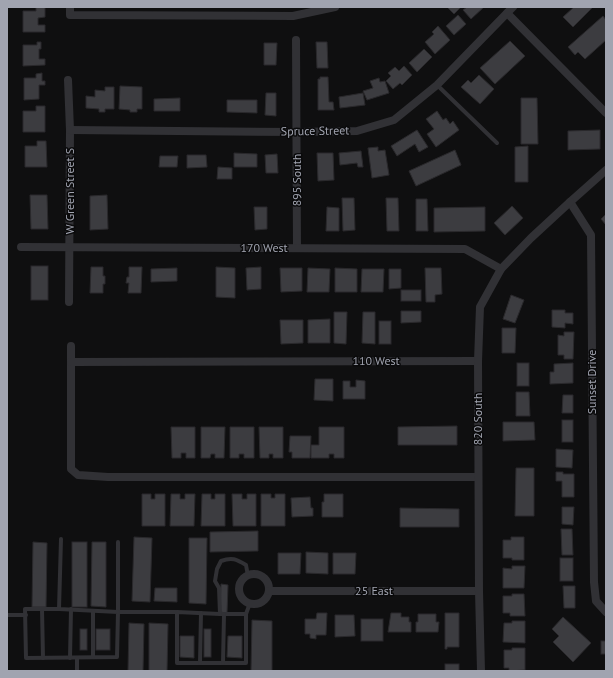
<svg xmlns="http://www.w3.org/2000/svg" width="613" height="678" viewBox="0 0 613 678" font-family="'PT Sans',sans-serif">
	<rect width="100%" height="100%" fill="#0f0f10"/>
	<g fill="#3c3c40" stroke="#2a292c">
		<path d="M36,7H45V17L38,18V25H45V32H23V11H36Z"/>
		<path d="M447,7H459L460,8L454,14Z"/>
		<path d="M467,7H484L471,19L463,10Z"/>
		<path d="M574,7H593L573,27L563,17Z"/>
		<path d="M458,15L466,24L454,35L446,26Z"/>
		<path d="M603,16L606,20V40L585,59L578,52L575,55L568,47Z"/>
		<path d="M438,26L450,40L435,54L425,42L434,34L432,32Z"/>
		<path d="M510,41L525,56L495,84L480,68Z"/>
		<path d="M37,42H41V49H39V59H45V65L23,66V45H37Z"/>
		<path d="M316,42H327L328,68H317Z"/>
		<path d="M264,43H277L276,65H264Z"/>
		<path d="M424,49L432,57L417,72L409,63Z"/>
		<path d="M404,66L412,75L402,85L400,83L393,89L386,81L391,76L388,73L395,67L399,71Z"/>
		<path d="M42,73V81H45V85H39V99L24,100V78H36V74Z"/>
		<path d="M479,75L494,89L480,104L461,87L468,80L471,83Z"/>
		<path d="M320,77H328L329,102H333L334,110H318V79H320Z"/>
		<path d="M379,78L380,82L385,81L389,93L367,100L363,91L373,88L370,81Z"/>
		<path d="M120,86L142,87V109H137V112H130V110L119,109Z"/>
		<path d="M105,87H114V109H105V112H99V109L86,108V96L95,97V90L105,91Z"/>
		<path d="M266,93H276V116L265,115Z"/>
		<path d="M363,93L365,105L340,108L339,97Z"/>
		<path d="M180,98V111H154V99Z"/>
		<path d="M521,98H537L538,144H521Z"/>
		<path d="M227,100H257V113L227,112Z"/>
		<path d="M36,106H45V132H23V111H36Z"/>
		<path d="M437,111L443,120L446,118L450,124L453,121L459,130L436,147L427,134L434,129L426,119Z"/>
		<path d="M417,130L428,147L419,152L415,144L397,156L391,146Z"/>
		<path d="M600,130V149L568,150V131Z"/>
		<path d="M37,141H46L47,167H25V146H37Z"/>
		<path d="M528,146V182H515V147Z"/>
		<path d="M378,147V151L385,150L389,175L372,178L368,148Z"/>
		<path d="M455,150L461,165L416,186L409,171Z"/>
		<path d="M361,151L363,167H358L357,163L340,165L339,153Z"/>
		<path d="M234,153L257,154V167H234Z"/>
		<path d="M317,153H333L334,180L318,181Z"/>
		<path d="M277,154L278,173H266L265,155Z"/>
		<path d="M187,155H206L207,167L187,168Z"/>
		<path d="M160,156H178L177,167H159Z"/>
		<path d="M218,167L232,168V179H217Z"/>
		<path d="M30,195H47L48,229H31Z"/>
		<path d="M107,195L108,229L90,230V196Z"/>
		<path d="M342,198H354L355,230L343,231Z"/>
		<path d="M386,198H398L399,231H387Z"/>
		<path d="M416,199H427L428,231H416Z"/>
		<path d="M512,206L523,218L505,235L494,223Z"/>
		<path d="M254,207H267V229L255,230Z"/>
		<path d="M327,207L339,208V231H326Z"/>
		<path d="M485,207V231L434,232V208Z"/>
		<path d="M606,214V225L601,219Z"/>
		<rect x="31" y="266" width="17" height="34"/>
		<path d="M91,267H103V276H105V284H103V293H90Z"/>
		<path d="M129,267H142L141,293H128L129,283H126L127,277H129Z"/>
		<path d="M216,267L235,268V298L216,297Z"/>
		<path d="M261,267V289L247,290L246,268Z"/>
		<path d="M177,268V281L151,282V269Z"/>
		<path d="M280,268H302V291L281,292Z"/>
		<path d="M308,268L330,269L329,292H307Z"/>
		<path d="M335,268L357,269V292H335Z"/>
		<path d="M425,268H441L442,294L435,295V302H426Z"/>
		<path d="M362,269H384L383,292H361Z"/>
		<path d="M389,269H401V288L389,289Z"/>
		<rect x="401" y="290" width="20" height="11"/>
		<path d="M511,295L524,300L515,323L503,319Z"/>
		<path d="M552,310H565V313H573V324L565,323V328L552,327Z"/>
		<path d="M401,311H421V322L401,323Z"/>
		<path d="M334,312H347L346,344L334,343Z"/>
		<path d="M363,312H375V344L362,343Z"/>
		<path d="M330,319V343H308V320Z"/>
		<path d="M280,320H303V343L281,344Z"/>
		<rect x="379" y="321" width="12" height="23"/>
		<path d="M502,328H516L515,353H502Z"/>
		<path d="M564,332H574L573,359H564V355H558V335L564,336Z"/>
		<rect x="517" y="363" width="12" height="23"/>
		<path d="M573,363V383L550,384V372H554V364Z"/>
		<path d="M315,379H333V401L314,400Z"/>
		<path d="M356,380L365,381V399H343V381H350V387H356Z"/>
		<path d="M516,392H529L530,416H516Z"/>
		<path d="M563,395H573V413H562Z"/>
		<rect x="562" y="420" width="11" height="22"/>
		<path d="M503,422H534L535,440L503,441Z"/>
		<path d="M457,426V445H398V427Z"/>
		<path d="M171,427H195V458H186V453H181V458H172Z"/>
		<path d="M201,427H225L224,458H215V454H211L210,458H201Z"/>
		<path d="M230,427H254V458H244V454H239V458H230Z"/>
		<path d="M259,427H283V458H273V454H269V458H260Z"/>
		<path d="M319,427H344V458H334V454H329V458H311V445H319Z"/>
		<path d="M290,436H311L310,458H292V452H289Z"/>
		<path d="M556,449L573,450L572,468L556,467Z"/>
		<path d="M516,468H534V516H515Z"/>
		<path d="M556,472H563V474H574V497H562V481H556Z"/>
		<path d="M142,494H151V499H155V494H165V526H142Z"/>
		<path d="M171,494H180V499H185V494H195L194,526H170Z"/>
		<path d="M202,494H211V499H215V494H225V526H201Z"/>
		<path d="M232,494H242V499H247V494H256V526H233Z"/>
		<path d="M261,494H271V498H275V494H285V526H261Z"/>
		<path d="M324,494H343V517H322V502H324Z"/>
		<path d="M310,497L311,508H313V516L292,517L291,498Z"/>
		<path d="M562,507H574L573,525L562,524Z"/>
		<path d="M400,508L459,509V527H400Z"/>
		<path d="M561,529H572L573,555H562Z"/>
		<path d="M258,531V551L210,552V532Z"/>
		<path d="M134,537L152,538L150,602L132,601Z"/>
		<path d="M511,537H524V560H512V558H503V540H511Z"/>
		<path d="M189,538H207L206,604L189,603Z"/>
		<path d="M33,542L47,543L46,607H32Z"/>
		<rect x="72" y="542" width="15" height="65"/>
		<path d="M92,542H106V607L91,606Z"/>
		<path d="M306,552L328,553V574L306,573Z"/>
		<path d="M278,553H301L300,574H278Z"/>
		<path d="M333,553H356L355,574H333Z"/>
		<rect x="560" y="558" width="13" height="23"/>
		<path d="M512,566H525L524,588H503V568L512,569Z"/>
		<path d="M221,584L228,585L227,613L220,612Z"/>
		<path d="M563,586H575V608H564Z"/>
		<path d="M155,588H177V602L154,601Z"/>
		<path d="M512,594H524L525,616H510V613H503V596H512Z"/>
		<path d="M317,613H327L326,635H316V639L310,638V634H305V619H316Z"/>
		<path d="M391,613H401V617H409V622H411V632H388Z"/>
		<path d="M445,613H459V647H447V649H445Z"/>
		<path d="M418,614H436V622H439L438,632H416V622H418Z"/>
		<path d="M335,615H354L355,636L335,637Z"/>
		<path d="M563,617L591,643L573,662L553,642L559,636L552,629Z"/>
		<rect x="361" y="619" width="22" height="22"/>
		<path d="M252,620L272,621V671H251Z"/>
		<path d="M512,621H525V643L503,642L504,623H512Z"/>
		<path d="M129,623L144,624L143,671H128Z"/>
		<path d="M149,623L168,624L167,671H149Z"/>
		<rect x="80" y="629" width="7" height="21"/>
		<rect x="96" y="629" width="14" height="21"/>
		<rect x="204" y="629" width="7" height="28"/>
		<path d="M180,636H194V658L180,657Z"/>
		<path d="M228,636H242V658L227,657Z"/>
		<rect x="601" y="641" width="5" height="13"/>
		<path d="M512,648H525V670L509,671V668H504V650H512Z"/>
		<rect x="445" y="664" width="14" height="7"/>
	</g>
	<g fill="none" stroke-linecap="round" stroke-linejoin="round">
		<g stroke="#313135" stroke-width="4">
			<path d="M437,85L497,143"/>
			<path d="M118,542V612H177"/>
			<path d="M248,576L246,565C236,559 232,557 221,561L217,569L215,581L219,588L220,614H246L250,603"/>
			<path d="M42,609L43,658"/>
			<path d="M59,609L118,612L117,657L26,658L25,609H59L61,539"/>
			<path d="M220,614L177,612V663H246V614"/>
			<path d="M7,615H26"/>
			<path d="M93,657V611"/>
			<path d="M70,658L71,609"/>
			<path d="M200,663L201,613"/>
			<path d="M223,663L224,614"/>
			<path d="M77,671V658"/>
		</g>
		<g stroke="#313135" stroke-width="8">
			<path d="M70,7V15L293,16L335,7"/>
			<path d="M507,13L606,113"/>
			<path d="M296,40L297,248"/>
			<path d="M68,80L70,130L69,302"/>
			<path d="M70,130L296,132L357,131L394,120L437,85L513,7"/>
			<path d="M606,170L570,202L591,235L594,582L596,601L606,612"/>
			<path d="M21,247L465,249L501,269"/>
			<path d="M71,346V469L78,475L108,477H478"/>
			<path d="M71,362L478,361"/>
			<circle cx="254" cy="589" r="15"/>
			<path d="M269,591H479"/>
			<path d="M481,671L479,591L478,361L480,307L501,269L531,238L570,202"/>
		</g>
	</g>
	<g text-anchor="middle" stroke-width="3" stroke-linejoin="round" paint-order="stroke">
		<g font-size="12" fill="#a1a4b0" stroke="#0a0a0b">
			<text transform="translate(315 131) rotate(-1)" y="4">Spruce Street</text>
			<text transform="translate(297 180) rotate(-90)" y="4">895 South</text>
			<text transform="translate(70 191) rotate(-90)" y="4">W Green Street S</text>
			<text x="264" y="252">170 West</text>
			<text x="376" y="365">110 West</text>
			<text transform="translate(592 382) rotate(-90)" y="4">Sunset Drive</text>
			<text transform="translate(478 419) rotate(-90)" y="4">820 South</text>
			<text x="374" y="595">25 East</text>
		</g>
	</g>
	<rect width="613" height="678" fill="none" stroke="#a1a4b0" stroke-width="16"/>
</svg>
